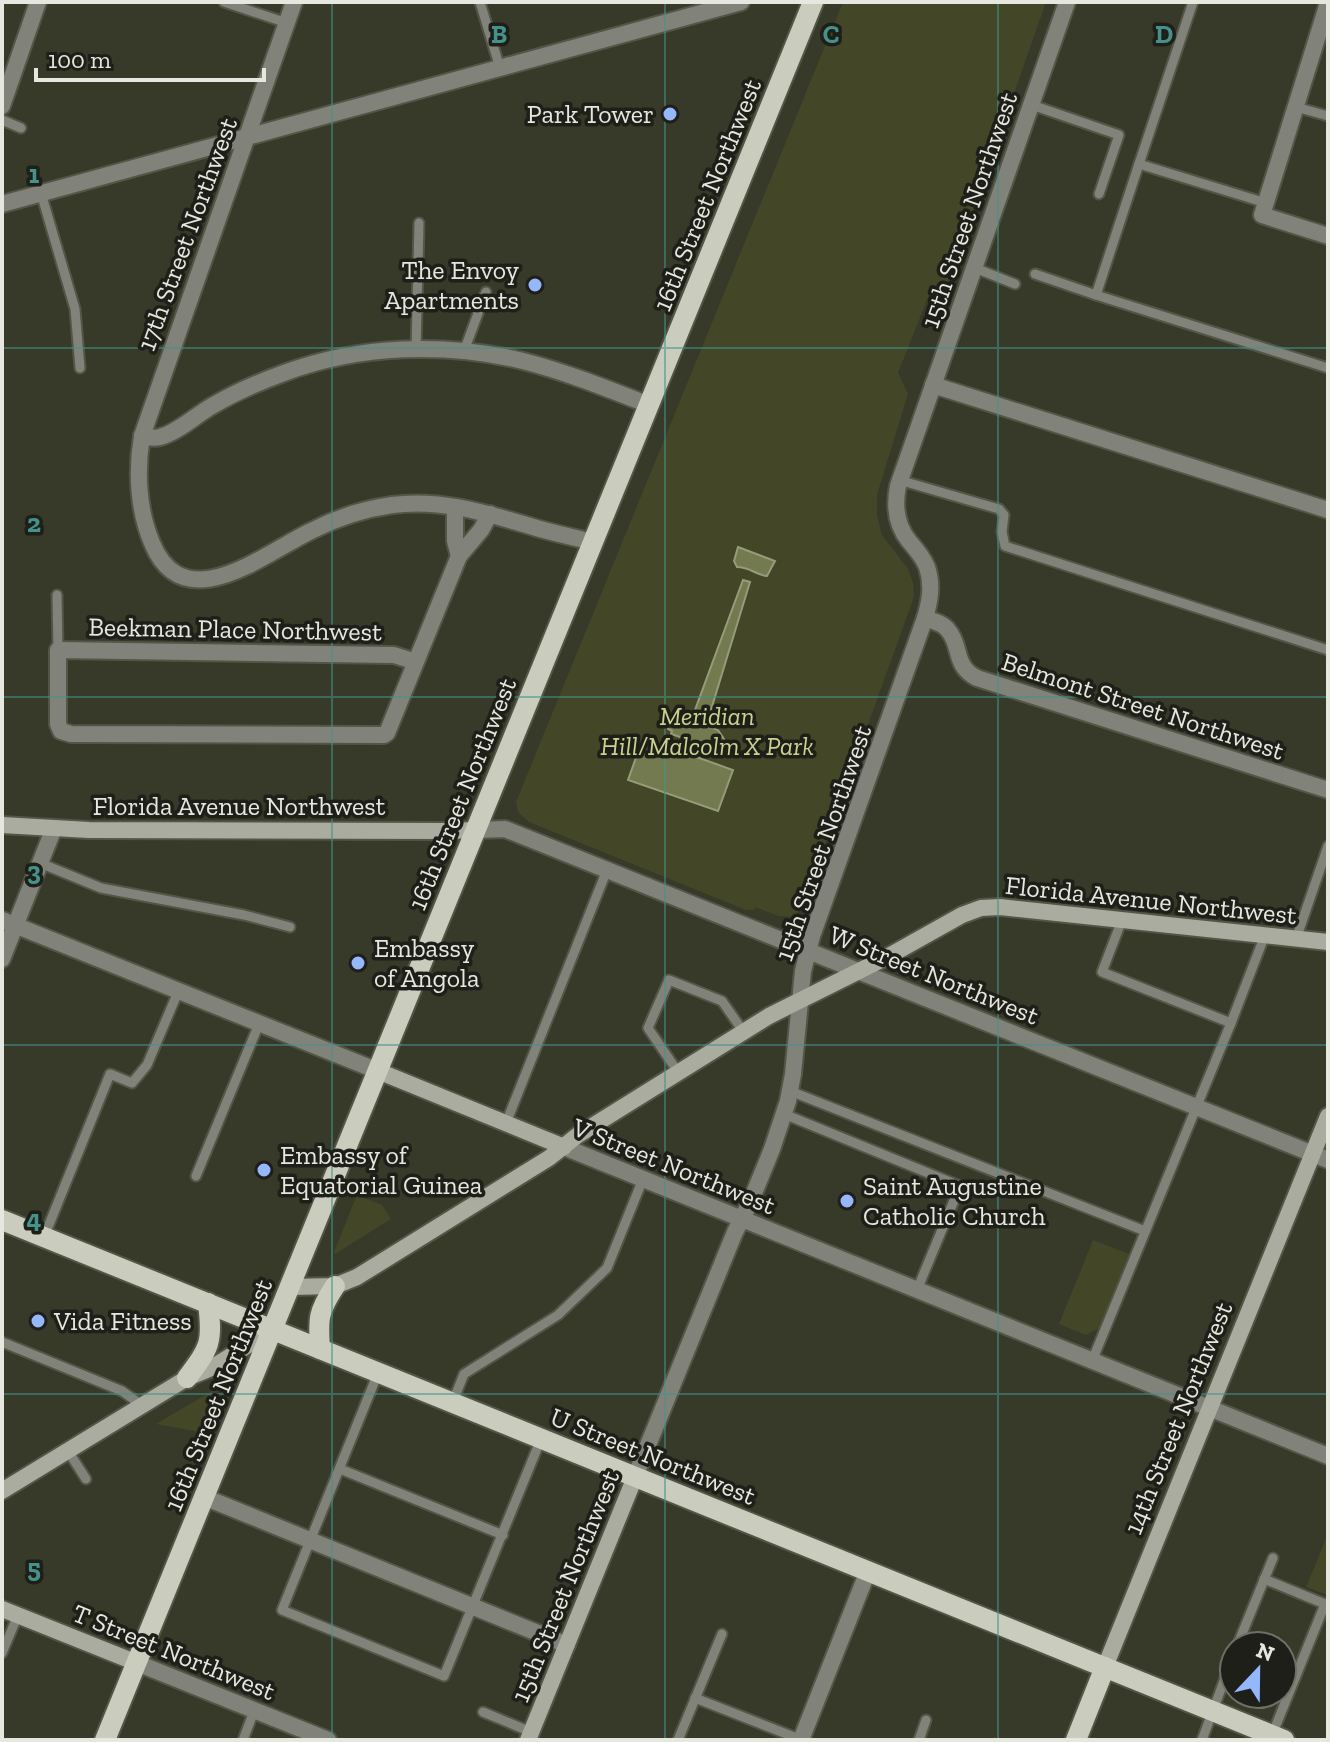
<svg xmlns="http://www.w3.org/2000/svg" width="1330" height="1742" viewBox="0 0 1330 1742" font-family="'Zilla Slab',serif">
	<rect width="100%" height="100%" fill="#373929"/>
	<g fill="#434728">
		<path d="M843,2H1046L945,291L929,295L898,373L908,394L877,495V515L882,535L908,569L913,583L914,597L804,902L795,917L779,916L755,907L754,910H746L529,822L518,812L516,802Z"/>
		<path d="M357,1195L382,1205L391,1219L335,1254L334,1252Z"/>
		<path d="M1093,1240L1129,1254L1099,1328L1086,1335L1059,1324Z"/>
		<path d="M219,1387L200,1432L156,1424Z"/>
		<path d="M1328,1534V1595L1306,1587Z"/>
	</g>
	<g fill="#747a4f" stroke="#969b7a" stroke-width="2">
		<path d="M738,547L775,561L767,576C756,575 750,567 737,567L734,561Z"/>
		<path d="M743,580L750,582L707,723L709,727L718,730L724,739L721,746H715L714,749L671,734L672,731L668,729L667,725L673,717L679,716L689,720L692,718Z"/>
		<path d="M643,738L733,770L718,811L628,780Z"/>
	</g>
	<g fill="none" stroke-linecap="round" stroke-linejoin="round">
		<defs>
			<g id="service">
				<path d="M224,2L287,23"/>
				<path d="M480,2L500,68"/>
				<path d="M1193,2L1139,164L1266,203"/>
				<path d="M1032,105L1119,135L1099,194"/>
				<path d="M1296,107L1328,116"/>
				<path d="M2,120L21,128"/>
				<path d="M1139,164L1096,295L1328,368"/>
				<path d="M41,193L75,309L80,368"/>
				<path d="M975,268L1015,284"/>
				<path d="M1035,274L1096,295"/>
				<path d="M416,350L419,223"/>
				<path d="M464,351L486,292"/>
				<path d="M899,480L999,509L1004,515L1002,532L1005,546L1328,650"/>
				<path d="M57,595L58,650"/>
				<path d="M40,863L101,888L244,915L290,927"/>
				<path d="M1122,920L1102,972L1231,1023"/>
				<path d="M1296,939L1328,846"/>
				<path d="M678,1072L648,1028L669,980L722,1001L743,1031"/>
				<path d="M790,1091L1145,1231"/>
				<path d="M784,1114L960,1186L917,1290"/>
				<path d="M506,1123L607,870"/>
				<path d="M196,1176L259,1024"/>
				<path d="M44,1237L110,1074L132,1083L147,1065L178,992"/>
				<path d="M2,1342L122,1391L136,1401L140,1407"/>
				<path d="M1092,1361L1231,1023L1265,935"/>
				<path d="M378,1373L282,1610L444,1676L541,1439"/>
				<path d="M453,1401L464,1374L558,1315L607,1268L643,1179"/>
				<path d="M68,1451L86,1479"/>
				<path d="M340,1469L503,1535"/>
				<path d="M1264,1579L1325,1604"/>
				<path d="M1237,1646L1273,1558"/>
				<path d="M2,1653L18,1615"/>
				<path d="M695,1698L802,1740"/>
				<path d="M483,1712L531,1732"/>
				<path d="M1272,1735L1325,1604L1328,1606"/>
				<path d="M243,1740L254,1711"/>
				<path d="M678,1740L722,1634"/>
				<path d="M919,1740L926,1720"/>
				<path d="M1202,1740L1234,1654"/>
			</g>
			<g id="minor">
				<path d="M294,2L142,436C136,471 138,510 152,543C184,621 265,553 311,531C336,518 364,509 392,505C443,498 492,515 540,529C558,534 576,538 593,542"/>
				<path d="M1328,3L1262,215L1328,236"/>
				<path d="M2,106L38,2"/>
				<path d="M933,385L1328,510"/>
				<path d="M142,436C148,437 154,439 160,437C177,433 196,415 212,406C234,393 259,382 284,373C359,345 445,342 523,361C566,372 608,389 649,405"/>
				<path d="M455,507V541L459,556"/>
				<path d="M925,618C933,621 943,623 948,630C962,646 953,666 977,678L1328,790"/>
				<path d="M416,662L394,655L58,650V724L61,731L71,734L384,735L387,733L459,556L481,530L490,514"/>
				<path d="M204,1497L567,1645"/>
				<path d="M801,1740L868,1571"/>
			</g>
			<g id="tertiary">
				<path d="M2,204L741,2"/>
				<path d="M476,830L505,829L1328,1160"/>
				<path d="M2,920L378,1071"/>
				<path d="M2,959L54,828"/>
				<path d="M564,1147L1328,1456"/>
				<path d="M635,1477L735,1232L750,1203L772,1149L788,1101L793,1074L803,971L812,936L925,618C930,601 933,585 927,567C923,557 916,549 909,541C896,525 894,506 898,486L1067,2"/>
				<path d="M137,1663L328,1740"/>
			</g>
			<g id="secondary">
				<path d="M2,825L89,830L444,831L476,830"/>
				<path d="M378,1071L564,1147"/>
				<path d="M290,1287L335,1286L357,1277L549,1158L578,1135L769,1016L887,957L962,915L981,908L1000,907L1328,942"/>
				<path d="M2,1491L187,1378L211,1368L273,1330"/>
				<path d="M2,1609L137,1663"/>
				<path d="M1105,1667L1328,1116"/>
				<path d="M528,1740L635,1477"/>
			</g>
			<g id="primary">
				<path d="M2,1220L1284,1740"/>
				<path d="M320,1349C318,1318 318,1312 335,1286"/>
				<path d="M187,1378C210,1347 213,1343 208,1303"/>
				<path d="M105,1740L813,2"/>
				<path d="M1076,1740L1105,1667"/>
			</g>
		</defs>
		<use href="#service" stroke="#535546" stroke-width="13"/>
		<use href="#minor" stroke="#535546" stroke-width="20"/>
		<use href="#tertiary" stroke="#535546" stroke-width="20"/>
		<use href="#secondary" stroke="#535546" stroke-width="20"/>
		<use href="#primary" stroke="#535546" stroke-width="24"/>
		<use href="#service" stroke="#81827a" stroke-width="9"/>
		<use href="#minor" stroke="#81827a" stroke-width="16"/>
		<use href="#tertiary" stroke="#81827a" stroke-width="16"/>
		<use href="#secondary" stroke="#aaaca0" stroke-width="16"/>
		<use href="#primary" stroke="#cacdbd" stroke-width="20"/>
	</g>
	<path fill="none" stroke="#45928a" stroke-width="2" stroke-opacity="0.55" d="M332,2V1740M665,2V1740M998,2V1740M2,348H1328M2,697H1328M2,1045H1328M2,1394H1328"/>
	<g fill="#94b7fd" stroke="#1e1f18" stroke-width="3">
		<circle cx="670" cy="114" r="8"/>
		<circle cx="535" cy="285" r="8"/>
		<circle cx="358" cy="963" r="8"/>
		<circle cx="264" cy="1170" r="8"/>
		<circle cx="847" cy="1201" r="8"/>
		<circle cx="38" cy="1321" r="8"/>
	</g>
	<g text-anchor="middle" stroke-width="7" stroke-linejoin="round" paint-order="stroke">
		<g font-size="26" fill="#e6e7de" stroke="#1e1f18" text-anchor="start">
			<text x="654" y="123" text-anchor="end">Park Tower</text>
			<text x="519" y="279" text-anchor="end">The Envoy<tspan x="519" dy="30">Apartments</tspan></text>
			<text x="374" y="957">Embassy<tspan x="374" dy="30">of Angola</tspan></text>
			<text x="280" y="1164">Embassy of<tspan x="280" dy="30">Equatorial Guinea</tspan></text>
			<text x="863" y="1195">Saint Augustine<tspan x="863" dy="30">Catholic Church</tspan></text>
			<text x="54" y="1330">Vida Fitness</text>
		</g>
		<g font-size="26" fill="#e6e7de" stroke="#1e1f18">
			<text transform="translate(707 195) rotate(-68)" y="9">16th Street Northwest</text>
			<text transform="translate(969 210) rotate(-71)" y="9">15th Street Northwest</text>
			<text transform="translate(187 234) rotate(-70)" y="9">17th Street Northwest</text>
			<text transform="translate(235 629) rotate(1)" y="9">Beekman Place Northwest</text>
			<text transform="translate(1143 706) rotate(18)" y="9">Belmont Street Northwest</text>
			<text transform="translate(462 794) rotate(-68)" y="9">16th Street Northwest</text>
			<text x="239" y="815">Florida Avenue Northwest</text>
			<text transform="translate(823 843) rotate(-71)" y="9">15th Street Northwest</text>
			<text transform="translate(1151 900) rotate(6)" y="9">Florida Avenue Northwest</text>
			<text transform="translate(934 975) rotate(22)" y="9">W Street Northwest</text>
			<text transform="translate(674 1166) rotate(22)" y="9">V Street Northwest</text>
			<text transform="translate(218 1395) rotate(-68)" y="9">16th Street Northwest</text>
			<text transform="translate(1178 1418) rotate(-68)" y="9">14th Street Northwest</text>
			<text transform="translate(653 1456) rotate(22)" y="9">U Street Northwest</text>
			<text transform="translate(565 1586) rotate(-68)" y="9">15th Street Northwest</text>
			<text transform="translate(174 1652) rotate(22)" y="9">T Street Northwest</text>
		</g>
		<g font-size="26" font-style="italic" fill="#cad28d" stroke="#1e1f18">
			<text x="707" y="725">Meridian<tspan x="707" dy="30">Hill/Malcolm X Park</tspan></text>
		</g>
	</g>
	<g font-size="26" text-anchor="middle" font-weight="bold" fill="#45928a" stroke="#1e1f18" stroke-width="7" stroke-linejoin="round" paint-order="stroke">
		<text x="499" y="43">B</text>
		<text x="831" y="43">C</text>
		<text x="1164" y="43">D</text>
		<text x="34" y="183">1</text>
		<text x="34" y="532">2</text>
		<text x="34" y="880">3</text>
		<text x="34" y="1228">4</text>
		<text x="34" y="1577">5</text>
	</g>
	<rect width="1330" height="1742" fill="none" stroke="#e6e7de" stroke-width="8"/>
	<g transform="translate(1258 1670) rotate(22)"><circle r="38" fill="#1e1f18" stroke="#6e6f67" stroke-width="2"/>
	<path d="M0-6L14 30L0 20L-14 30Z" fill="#94b7fd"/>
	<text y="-12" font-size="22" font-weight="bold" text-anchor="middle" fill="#e6e7de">N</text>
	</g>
	<path d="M36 68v12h228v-12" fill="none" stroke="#e6e7de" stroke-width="4"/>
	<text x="48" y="68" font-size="24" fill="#e6e7de" stroke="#1e1f18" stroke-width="6" paint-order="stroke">100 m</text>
</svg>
